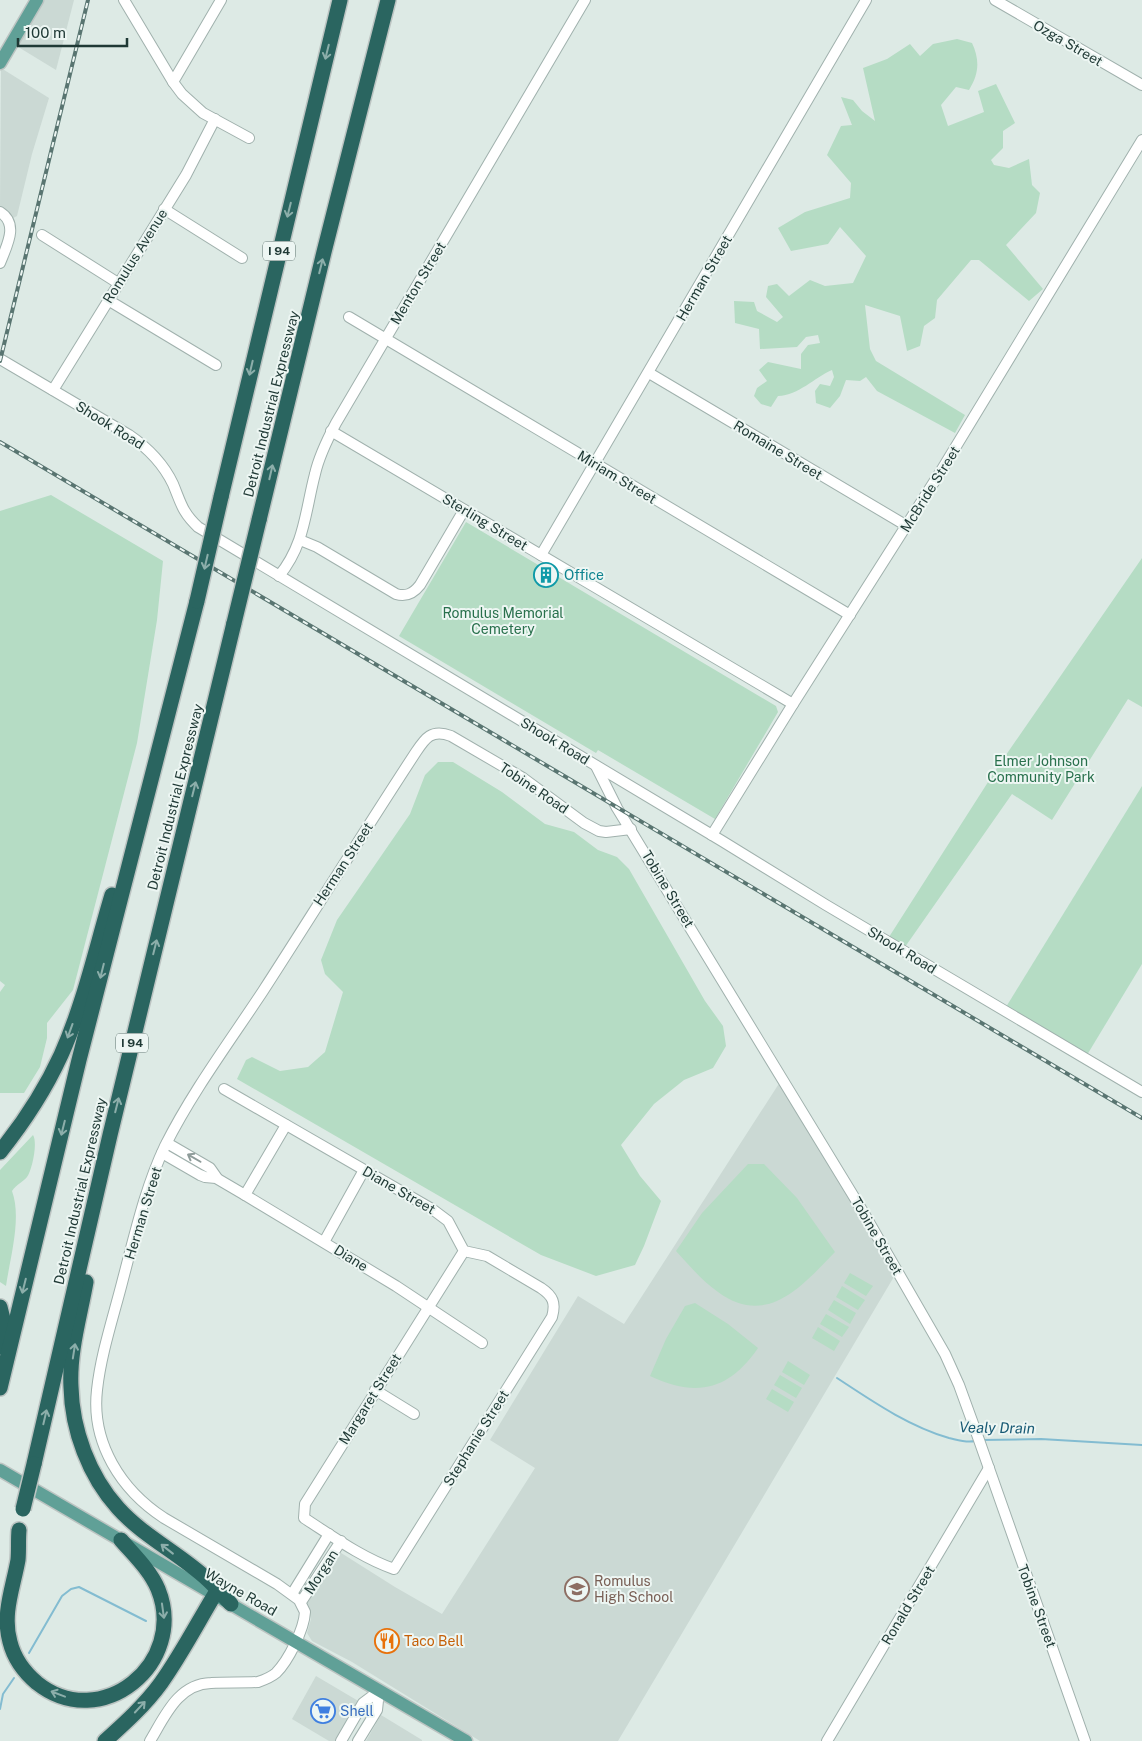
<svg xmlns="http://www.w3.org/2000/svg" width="1142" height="1741" viewBox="0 0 1142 1741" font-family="'Public Sans',sans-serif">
	<rect width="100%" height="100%" fill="#ddeae5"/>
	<g fill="#cbd9d4">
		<path d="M41,0H74L56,70L15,45Z"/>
		<path d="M1,68L49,98L32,154L17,216L13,218L0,207Z"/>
		<path d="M780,1082L895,1275L618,1741H480L352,1662L312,1641L307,1633L311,1619L309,1607L306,1602L338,1551L395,1587L442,1614L535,1468L490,1440L578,1296L624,1324Z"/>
		<path d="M316,1676L360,1702L339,1741H329L292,1719Z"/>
		<path d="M381,1715L422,1740V1741H366Z"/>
	</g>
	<g fill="#b5dcc4">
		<path d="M957,39L972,43C980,60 979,74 969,90L956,87L941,105L948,126L984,112L978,91L996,84L1015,123L1003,131V148L991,160L994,165L1009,168L1029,159L1032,185L1040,193L1036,213L1006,245L1043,289L1029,301L979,260H971L937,300L935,318L924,326L920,346L907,351L900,316L865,305L870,349L876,361L965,415L955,433L877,391L866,377L860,381L846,380L840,396L830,408L816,403L815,391L820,384L830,386L834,377L832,370C814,378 799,395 778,396L771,407L761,404L754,396L757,388L767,381L759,370L768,362L801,369V354L808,345L820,343L818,335L806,337L797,347L760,349L759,329L735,323L734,301L754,302L757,311L777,322L783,317L766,297L768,286L777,284L789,296L810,280L825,286L853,283L866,256L840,227L828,244L791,251L778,228L805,212L850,198L851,183L827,155L841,126L852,125L841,97L853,100L862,111L875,121L863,68L887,59L910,44L920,56L933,44Z"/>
		<path d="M51,495L163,561L157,620L137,743L73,990L47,1023V1038L40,1067L24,1093H0V992L5,985L0,981V511Z"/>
		<path d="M466,522L776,706L778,712L715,819L598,750L596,753L399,636Z"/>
		<path d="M1142,558V707L1128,699L1052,820L1012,794L905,947L889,937L997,768Z"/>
		<path d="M438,762H453L502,792L545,824L574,832L598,850L617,857L629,869L705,1001L723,1026L726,1046L713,1068L684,1080L654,1104L621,1145L640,1176L661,1201L644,1246L635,1265L596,1276L541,1255L237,1079L246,1060L252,1057L280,1071L308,1067L325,1052L343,992L325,974L321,960L337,920L410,814L425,775Z"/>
		<path d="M1142,786V964L1087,1055L1006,1007Z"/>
		<path d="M33,1135C38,1143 32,1170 27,1177C23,1182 17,1184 12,1191C22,1218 10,1258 6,1286L0,1282V1170Z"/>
		<path d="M748,1164H764L797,1198L835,1252C802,1286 767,1328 718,1292C702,1281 689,1265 676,1251L702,1213Z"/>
		<path d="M850,1273L873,1286L866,1296L844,1283Z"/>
		<path d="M842,1286L865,1300L858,1310L836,1297Z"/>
		<path d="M834,1300L856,1313L850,1324L828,1310Z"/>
		<path d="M695,1303L728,1324L758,1348C729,1390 697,1398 650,1376L666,1339L685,1306Z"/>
		<path d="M826,1314L849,1327L842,1337L820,1324Z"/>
		<path d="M818,1327L840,1341L834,1351L812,1338Z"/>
		<path d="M788,1361L810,1375L804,1385L782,1372Z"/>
		<path d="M780,1375L802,1388L796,1398L774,1385Z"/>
		<path d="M772,1389L794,1402L788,1412L766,1399Z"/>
	</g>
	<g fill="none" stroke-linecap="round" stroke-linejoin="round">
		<g stroke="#83bcd1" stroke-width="2">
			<path d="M837,1378C872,1401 908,1426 949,1438C958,1440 966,1443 975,1441"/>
			<path d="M982,1440L1041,1439L1142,1445"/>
			<path d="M29,1653L62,1596L71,1589L79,1587L146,1621"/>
			<path d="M0,1709L3,1694L14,1678"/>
		</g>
		<defs>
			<g id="minor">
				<path d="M124,0L173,82L182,94L203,113L249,138"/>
				<path d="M995,0L1142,85"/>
				<path d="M173,82L221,0"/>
				<path d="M164,209L242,258"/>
				<path d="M0,212C19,224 7,245 0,263"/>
				<path d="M42,235L118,283"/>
				<path d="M108,300L216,365"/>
				<path d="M349,317L850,615"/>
				<path d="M0,359L129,435C148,448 163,463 173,484C181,503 182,512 198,527L722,841L826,905L1142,1092"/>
				<path d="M649,373L907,526"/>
				<path d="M53,390L186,175L215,119"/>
				<path d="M331,431L793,704"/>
				<path d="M300,540L317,547L396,594C406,597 413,594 420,585L464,510"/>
				<path d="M541,555L866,0"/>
				<path d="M279,576C305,544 305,512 315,474C319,456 327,440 336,423L585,0"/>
				<path d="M596,766L617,808L862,1210L945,1354L959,1385L979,1440L1085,1741"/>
				<path d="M712,835L793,704L941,471L1142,140"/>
				<path d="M224,1089L432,1209L448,1221L464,1251L487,1256L541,1288C553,1296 556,1303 552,1317L394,1569C362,1558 332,1536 304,1518L305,1504L464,1251"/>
				<path d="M167,1143L210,1168L217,1178"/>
				<path d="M162,1153L200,1175L205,1177L216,1178L245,1195L396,1286L482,1343"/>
				<path d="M245,1195L286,1125"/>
				<path d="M324,1242L364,1170"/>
				<path d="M375,1390L414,1414"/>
				<path d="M292,1594L329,1534"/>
				<path d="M301,1602L341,1541"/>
				<path d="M150,1741C165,1716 178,1684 211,1683C227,1682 242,1683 258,1682C264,1680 270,1678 276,1673C288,1661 304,1630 305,1612L299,1600L277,1584L164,1518C121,1490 91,1443 97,1390C101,1353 114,1315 123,1279C135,1234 145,1188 165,1146C192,1092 230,1041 263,991C314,912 363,833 414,755C424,740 430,728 451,736L523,778L584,823L599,831L606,832L631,829"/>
				<path d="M341,1741L363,1703L379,1691"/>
				<path d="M358,1741L377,1710L379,1691"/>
				<path d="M827,1741L989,1468"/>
			</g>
			<g id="major">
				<path d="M0,63L37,0"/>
				<path d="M0,1470L466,1741"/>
			</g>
			<g id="highway">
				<path d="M221,497L340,0"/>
				<path d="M259,520L324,252L388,0"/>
				<path d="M0,1152C24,1122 45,1090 61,1055C84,1004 96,948 112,895"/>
				<path d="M86,1282C80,1316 69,1352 71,1387C72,1430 89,1476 118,1508C143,1536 180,1554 207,1579C216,1587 223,1596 231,1604"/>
				<path d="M0,1307L3,1319L4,1348"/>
				<path d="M0,1388L79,1060L197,601"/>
				<path d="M34,1464L110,1135L234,623"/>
				<path d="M19,1530C18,1540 19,1550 18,1560C13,1588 2,1614 10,1642C14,1658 24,1672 37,1683C101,1734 188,1663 158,1589C150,1570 134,1555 121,1540"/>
				<path d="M105,1741C125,1723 145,1705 161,1683C181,1655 197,1624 215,1594"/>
			</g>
		</defs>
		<use href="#minor" stroke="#a0b1ad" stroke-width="12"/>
		<use href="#major" stroke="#bcc4c2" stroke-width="15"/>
		<use href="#highway" stroke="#bcc4c2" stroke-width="18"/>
		<use href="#minor" stroke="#fff" stroke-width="10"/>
		<use href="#major" stroke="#60a097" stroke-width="12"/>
		<use href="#highway" stroke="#2a6560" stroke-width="15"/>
		<defs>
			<g id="rail">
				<path d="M0,361L88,0"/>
				<path d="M0,442L1142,1118"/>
			</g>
		</defs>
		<use href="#rail" stroke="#597571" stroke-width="4"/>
		<use href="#rail" stroke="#edf6f3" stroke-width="2" stroke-dasharray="5.5" stroke-linecap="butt"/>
		<defs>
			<g id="highway-bridge">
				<path d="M197,601L221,497"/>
				<path d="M234,623L259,520"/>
				<path d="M23,1509L34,1464"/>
			</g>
		</defs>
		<use href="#highway-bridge" stroke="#bcc4c2" stroke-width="18" stroke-linecap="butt"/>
		<use href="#highway-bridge" stroke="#2a6560" stroke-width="15"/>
	</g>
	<defs><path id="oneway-shaft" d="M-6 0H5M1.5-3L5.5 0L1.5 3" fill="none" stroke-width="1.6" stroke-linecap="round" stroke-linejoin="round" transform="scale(1.25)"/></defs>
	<g stroke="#8caeaa">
		<use href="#oneway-shaft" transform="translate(327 52) rotate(104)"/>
		<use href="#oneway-shaft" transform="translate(289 210) rotate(104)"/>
		<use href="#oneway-shaft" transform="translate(321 266) rotate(-76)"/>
		<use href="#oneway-shaft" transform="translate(251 368) rotate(103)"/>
		<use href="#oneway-shaft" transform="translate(271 472) rotate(-77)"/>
		<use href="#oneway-shaft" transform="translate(206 562) rotate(103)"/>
		<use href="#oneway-shaft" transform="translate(194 789) rotate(-76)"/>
		<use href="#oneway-shaft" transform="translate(155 947) rotate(-76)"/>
		<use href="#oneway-shaft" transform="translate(102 971) rotate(104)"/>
		<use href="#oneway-shaft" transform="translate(70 1031) rotate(110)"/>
		<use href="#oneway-shaft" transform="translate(117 1105) rotate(-76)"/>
		<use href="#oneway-shaft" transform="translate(63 1128) rotate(104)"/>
		<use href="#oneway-shaft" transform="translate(24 1286) rotate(104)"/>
		<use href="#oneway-shaft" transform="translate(74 1351) rotate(-81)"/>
		<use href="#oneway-shaft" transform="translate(45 1417) rotate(-77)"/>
		<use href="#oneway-shaft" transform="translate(167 1549) rotate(-142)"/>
		<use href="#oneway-shaft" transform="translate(163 1611) rotate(82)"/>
		<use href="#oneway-shaft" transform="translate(58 1694) rotate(-159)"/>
		<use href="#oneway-shaft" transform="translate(140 1707) rotate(-47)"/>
	</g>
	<use stroke="#8f9c9a" href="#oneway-shaft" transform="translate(194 1158) rotate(-150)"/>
	<defs>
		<symbol id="building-ring" viewBox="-11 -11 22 22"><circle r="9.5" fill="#edf6f3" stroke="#0f9aa8" stroke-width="1.5"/><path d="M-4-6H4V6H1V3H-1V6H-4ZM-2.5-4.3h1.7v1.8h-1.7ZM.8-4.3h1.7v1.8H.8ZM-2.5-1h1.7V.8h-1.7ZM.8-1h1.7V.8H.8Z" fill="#0f9aa8"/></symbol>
		<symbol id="school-ring" viewBox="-11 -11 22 22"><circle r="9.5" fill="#edf6f3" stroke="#8d6e63" stroke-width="1.5"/><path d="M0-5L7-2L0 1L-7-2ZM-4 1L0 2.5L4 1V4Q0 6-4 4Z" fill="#8d6e63"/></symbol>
		<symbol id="restaurant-ring" viewBox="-11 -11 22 22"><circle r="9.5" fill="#edf6f3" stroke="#e8710a" stroke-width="1.5"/><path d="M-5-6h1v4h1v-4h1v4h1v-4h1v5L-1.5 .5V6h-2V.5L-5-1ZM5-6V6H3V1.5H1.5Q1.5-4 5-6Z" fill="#e8710a"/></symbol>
		<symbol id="supermarket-ring" viewBox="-11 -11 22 22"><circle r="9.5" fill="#edf6f3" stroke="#3f7fe0" stroke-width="1.5"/><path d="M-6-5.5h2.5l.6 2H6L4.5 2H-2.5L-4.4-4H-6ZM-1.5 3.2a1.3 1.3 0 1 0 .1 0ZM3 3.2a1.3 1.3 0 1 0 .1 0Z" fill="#3f7fe0"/></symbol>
	</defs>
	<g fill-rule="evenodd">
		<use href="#building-ring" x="532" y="561" width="28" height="28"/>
		<use href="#school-ring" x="563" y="1575" width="28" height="28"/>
		<use href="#restaurant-ring" x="373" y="1627" width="28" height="28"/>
		<use href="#supermarket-ring" x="309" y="1697" width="28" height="28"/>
	</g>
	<g text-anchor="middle" stroke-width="4" stroke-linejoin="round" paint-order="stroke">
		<g fill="#edf6f3" stroke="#5d726e" stroke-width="1">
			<rect x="263" y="241.5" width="32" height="19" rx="4"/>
			<rect x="116" y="1033.5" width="32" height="19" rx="4"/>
		</g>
		<g font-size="12" font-weight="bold" fill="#1f3935">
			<text x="279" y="255">I 94</text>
			<text x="132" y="1047">I 94</text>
		</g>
		<g font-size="14" fill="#1f3935" stroke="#edf6f3">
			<text transform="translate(1068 43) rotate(30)" y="5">Ozga Street</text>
			<text transform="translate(135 256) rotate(-58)" y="5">Romulus Avenue</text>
			<text transform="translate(704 278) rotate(-60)" y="5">Herman Street</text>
			<text transform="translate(418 283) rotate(-59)" y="5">Menton Street</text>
			<text transform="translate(271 404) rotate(-76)" y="5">Detroit Industrial Expressway</text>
			<text transform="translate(110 425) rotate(32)" y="5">Shook Road</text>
			<text transform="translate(778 450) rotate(31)" y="5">Romaine Street</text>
			<text transform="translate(617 477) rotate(31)" y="5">Miriam Street</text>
			<text transform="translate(930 489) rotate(-58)" y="5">McBride Street</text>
			<text transform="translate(485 522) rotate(31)" y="5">Sterling Street</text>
			<text transform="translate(555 741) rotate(31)" y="5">Shook Road</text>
			<text transform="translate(534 788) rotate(34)" y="5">Tobine Road</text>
			<text transform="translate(175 797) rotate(-76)" y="5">Detroit Industrial Expressway</text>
			<text transform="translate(343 864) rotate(-57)" y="5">Herman Street</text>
			<text transform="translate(668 889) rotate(59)" y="5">Tobine Street</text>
			<text transform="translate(902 950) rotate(31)" y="5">Shook Road</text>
			<text transform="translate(399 1190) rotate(30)" y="5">Diane Street</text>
			<text transform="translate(80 1191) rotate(-77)" y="5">Detroit Industrial Expressway</text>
			<text transform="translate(143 1213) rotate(-73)" y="5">Herman Street</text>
			<text transform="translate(877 1236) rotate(60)" y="5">Tobine Street</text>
			<text transform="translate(351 1258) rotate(32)" y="5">Diane</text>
			<text transform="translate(370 1399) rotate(-58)" y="5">Margaret Street</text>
			<text transform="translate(476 1438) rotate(-58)" y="5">Stephanie Street</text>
			<text transform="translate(321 1572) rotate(-57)" y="5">Morgan</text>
			<text transform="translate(241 1592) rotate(30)" y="5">Wayne Road</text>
			<text transform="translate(908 1605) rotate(-59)" y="5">Ronald Street</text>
			<text transform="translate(1037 1606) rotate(70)" y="5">Tobine Street</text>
		</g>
		<g font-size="14" fill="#0d838f" stroke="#edf6f3" text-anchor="start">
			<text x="564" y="580">Office</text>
		</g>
		<g font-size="14" fill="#28704c" stroke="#edf6f3">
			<text x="503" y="618">Romulus Memorial<tspan x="503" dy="16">Cemetery</tspan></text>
			<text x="1041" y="766">Elmer Johnson<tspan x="1041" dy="16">Community Park</tspan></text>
		</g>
		<g font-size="14" fill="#785e54" stroke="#edf6f3" text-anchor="start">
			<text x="594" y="1586">Romulus<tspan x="594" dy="16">High School</tspan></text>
		</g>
		<g font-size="14" fill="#c56008" stroke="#edf6f3" text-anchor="start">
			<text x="404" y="1646">Taco Bell</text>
		</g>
		<g font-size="14" fill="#366cbe" stroke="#edf6f3" text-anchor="start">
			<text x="340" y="1716">Shell</text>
		</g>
		<g font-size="15" font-style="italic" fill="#195b75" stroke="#edf6f3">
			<text transform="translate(997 1428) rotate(1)" y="5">Vealy Drain</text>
		</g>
	</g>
	<path d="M18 38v8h109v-8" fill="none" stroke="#1f3935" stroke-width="2.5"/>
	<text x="25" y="38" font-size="15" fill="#1f3935" stroke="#edf6f3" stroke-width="4" paint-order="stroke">100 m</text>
</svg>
